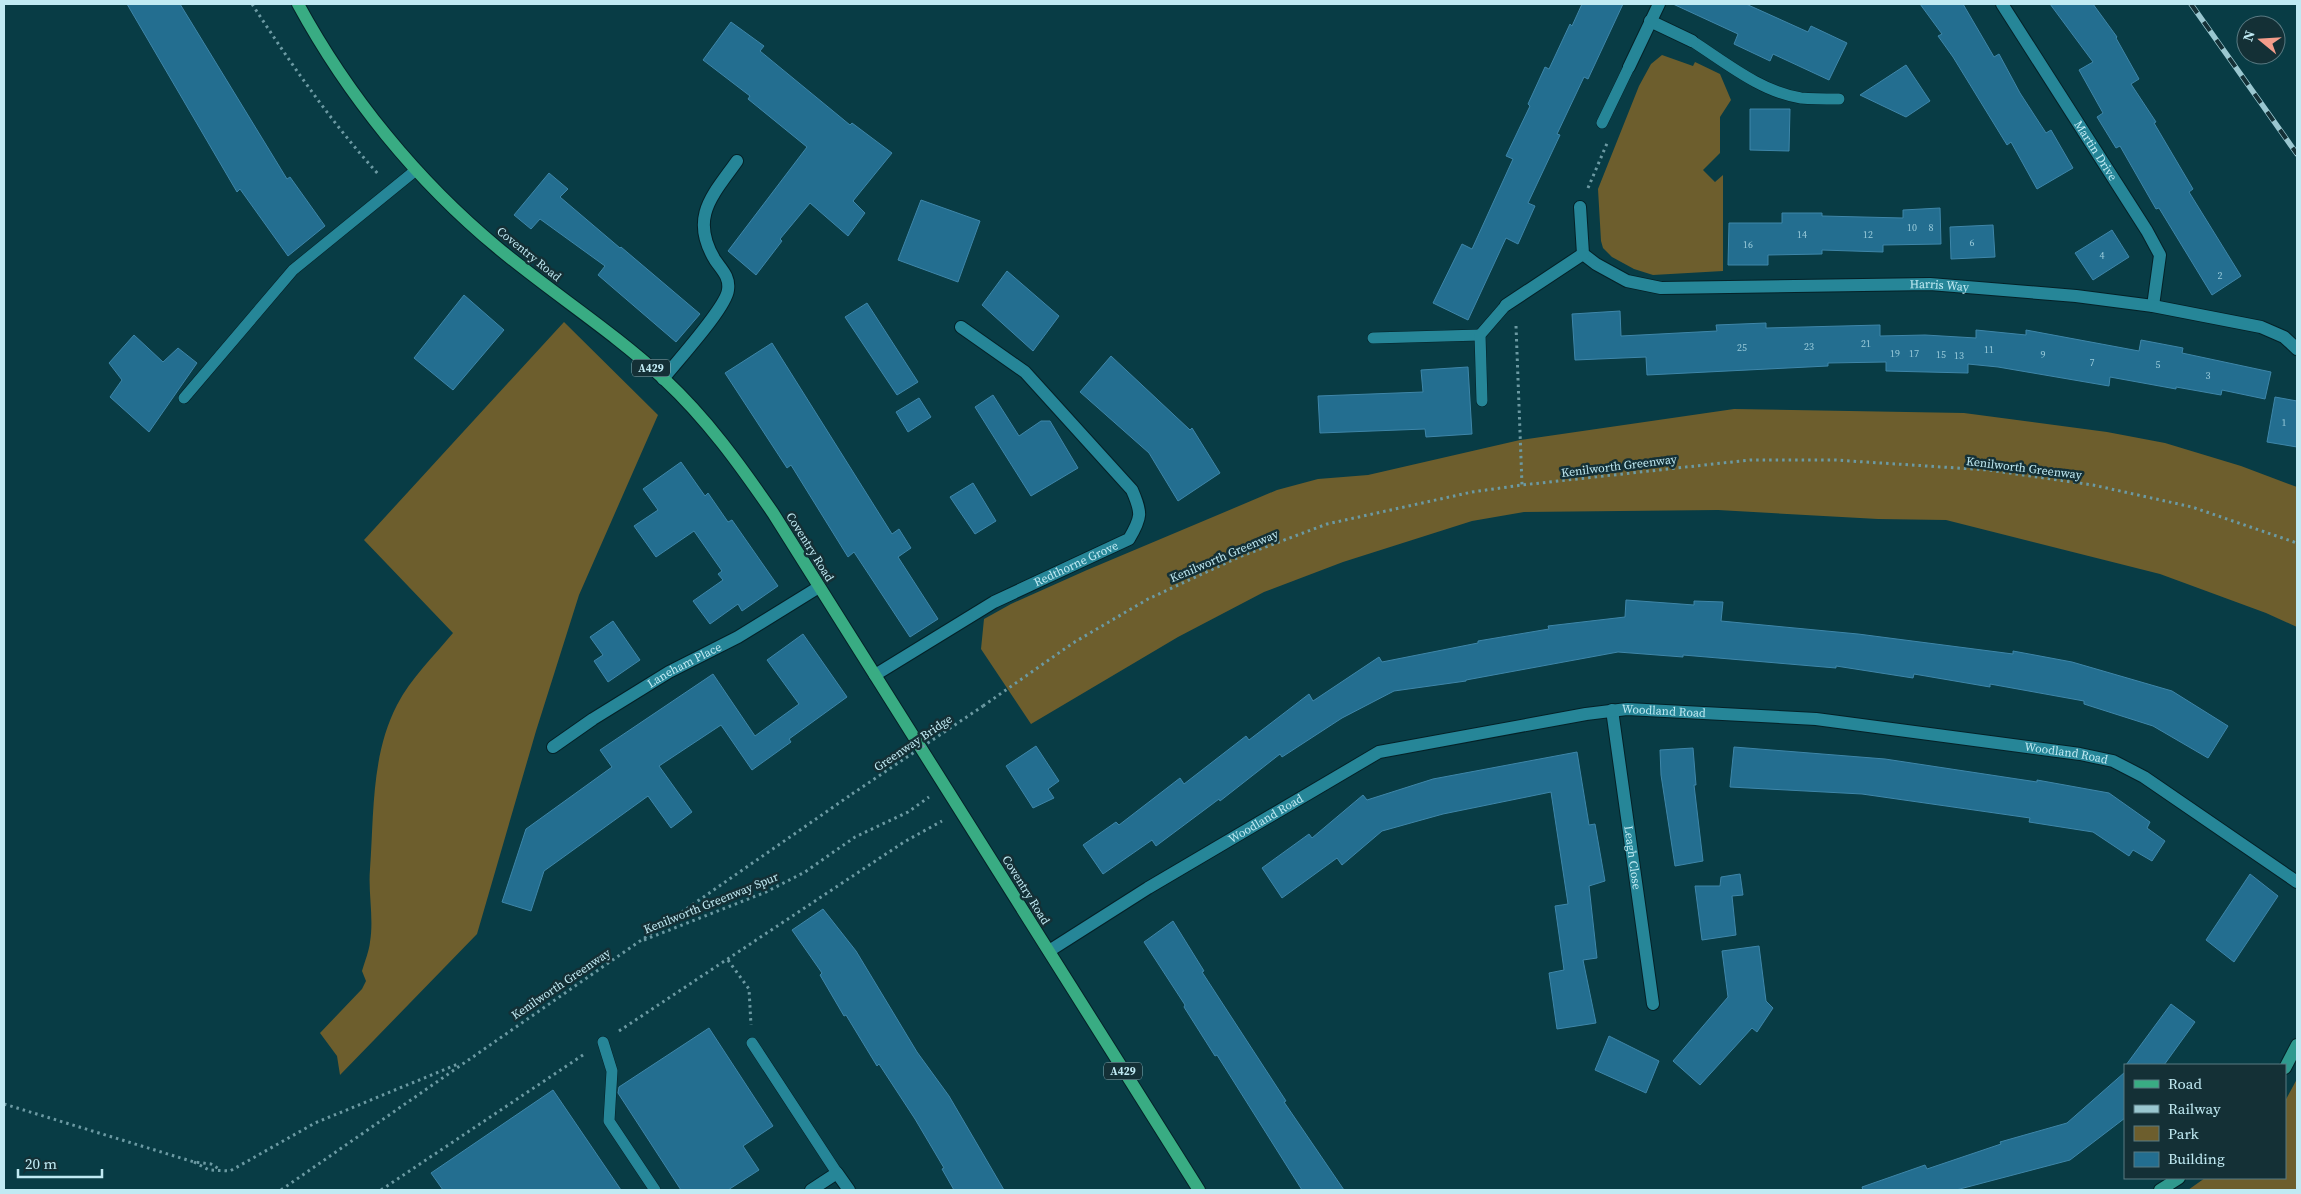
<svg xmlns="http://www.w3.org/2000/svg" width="2301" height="1194" viewBox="0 0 2301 1194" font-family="'Source Serif 4',serif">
	<rect width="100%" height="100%" fill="#083c45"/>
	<g fill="#6d5e2d">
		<path d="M1662,55L1693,66L1695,62L1720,74L1731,100L1720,117V153L1703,170L1715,182L1723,175V271L1653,275L1634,269L1612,257L1603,248L1601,241L1598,189L1639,86L1651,64Z"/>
		<path d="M564,322L658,415L579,595L536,731L477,934L340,1075L337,1056L320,1033L362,989L366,981L362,971C365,961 369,951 370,942C374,918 368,893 370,869C374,815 371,755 397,705C411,678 434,656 453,633L364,540Z"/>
		<path d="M1734,409L1964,413L2107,432L2165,443L2241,466L2297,487V627L2266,613L2160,574L1946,520L1878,519L1718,510L1524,512L1472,521L1343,562L1264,592L1178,637L1031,724L981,649L984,619L1011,604L1087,570L1277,490L1318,479L1368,475L1520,440Z"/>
		<path d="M2297,1079V1190H2188L2205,1178H2285V1101Z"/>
	</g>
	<g fill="#236e90" stroke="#3e86a9">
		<path d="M127,4H180L287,179L290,177L325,226L288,256L240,189L237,192Z"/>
		<path d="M1582,4H1623L1588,79L1584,77L1557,134L1560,135L1528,203L1535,206L1518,244L1506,238L1468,320L1433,303L1462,244L1472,249L1513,159L1506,156L1530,106L1528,104L1545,67L1549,69L1570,24L1572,26Z"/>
		<path d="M1673,4H1746L1808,32L1811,26L1847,43L1829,80L1773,54L1770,61L1734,44L1738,34Z"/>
		<path d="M1920,4H1963L1994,57L1999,54L2020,93L2046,133L2051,130L2073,168L2037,189L2011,142L2007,145L1953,57L1938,36L1942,34Z"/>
		<path d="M2050,4H2093L2117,37L2116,38L2139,79L2131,84L2156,122L2154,123L2193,189L2189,192L2241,276L2212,295L2159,208L2156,209L2120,146L2116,148L2097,117L2103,113L2079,70L2093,62Z"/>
		<path d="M731,22L764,46L760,51L850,125L852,123L892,153L853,201L865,213L848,236L810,203L780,239L782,241L756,275L728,251L807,147L748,99L750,96L703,60Z"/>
		<path d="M1906,65L1930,101L1906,117L1860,95Z"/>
		<path d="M1750,109H1790L1789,151L1750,150Z"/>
		<path d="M549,173L568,189L560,197L620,248L621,247L700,314L676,342L598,275L605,266L540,219L531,229L514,215Z"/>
		<path d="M921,200L980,221L958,282L898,260Z"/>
		<path d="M1940,208L1941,244L1883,245V252L1822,250V254L1768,255V265H1728L1729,223H1782V213H1822V216L1903,218V210Z"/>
		<path d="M1993,225L1995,257L1951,259L1950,227Z"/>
		<path d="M2112,230L2129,257L2093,280L2075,253Z"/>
		<path d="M1007,271L1059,316L1033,351L982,305Z"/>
		<path d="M464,295L504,330L453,390L414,358Z"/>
		<path d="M867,303L918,382L897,395L845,317Z"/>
		<path d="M1620,311L1621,336L1717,331L1716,325L1766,323V328L1880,325V336L1925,335L1976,338V330L2026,335V330L2139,351L2141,340L2183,348L2182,353L2271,372L2265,399L2222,390L2221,395L2176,387V389L2110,377L2109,386L1998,367L1968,364V373L1886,371V362L1828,363V366L1647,375L1646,357L1575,360L1572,314Z"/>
		<path d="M134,335L163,362L178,348L197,363L149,432L110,397L122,380L109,363Z"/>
		<path d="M772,343L892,534L899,529L911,548L898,557L938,619L910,637L854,552L848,557L791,465L787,468L725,373Z"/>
		<path d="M1111,356L1190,430L1192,428L1220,473L1178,501L1149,453L1080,392Z"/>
		<path d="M1468,367L1472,434L1426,437L1425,429L1320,433L1318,396L1423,392L1421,370Z"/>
		<path d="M993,395L1019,436L1041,421H1050L1078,468L1031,496L975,407Z"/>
		<path d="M2275,397L2297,401V447L2267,442Z"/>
		<path d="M919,398L931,417L908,432L896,412Z"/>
		<path d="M681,462L705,496L708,493L728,522L732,520L778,586L742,611L738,604L710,624L693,601L723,580L718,574L722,571L694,531L656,557L634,526L658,510L643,489Z"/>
		<path d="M973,483L996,521L975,534L950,497Z"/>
		<path d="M1626,600L1694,605V601L1723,602L1721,621L1858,634L2013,654V651L2072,662L2172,691L2228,726L2208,758L2153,726L2084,704V701L1990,684V687L1914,674L1913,678L1836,666V668L1683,655V657L1618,652L1466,680V681L1394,691L1342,718L1282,757L1280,754L1220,801L1219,799L1156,846L1152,840L1103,874L1083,845L1116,822L1119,825L1180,778L1184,784L1246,736L1249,740L1309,694L1313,701L1379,657L1382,662L1478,643V641L1549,629L1548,626L1625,617Z"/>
		<path d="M613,621L640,660L608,682L594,661L603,655L590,637Z"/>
		<path d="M803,634L847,697L789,739L791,742L752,770L721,725L659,766L692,812L671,828L648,796L544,871L531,911L502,902L526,829L612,767L600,750L658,711L713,674L755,736L799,704L767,660Z"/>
		<path d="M1036,746L1059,781L1048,789L1054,798L1033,808L1006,766Z"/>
		<path d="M1734,747L1885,759L2037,782V780L2109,793L2150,822L2147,828L2165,841L2152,861L2133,850L2129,856L2093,832L2029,822L2030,818L1862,794L1730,787Z"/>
		<path d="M1693,748L1696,785H1694L1703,861L1675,866L1661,775L1660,750Z"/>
		<path d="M1577,752L1589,825L1595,824L1605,881L1589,886L1597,958L1583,960L1596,1023L1557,1029L1549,973L1564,970L1555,906L1568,904L1551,792L1443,814L1382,831L1342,865L1337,858L1282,898L1262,868L1309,834L1312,838L1363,795L1367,800L1433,779Z"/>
		<path d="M1740,874L1743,895L1732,896L1736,935L1702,940L1695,886H1720L1721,877Z"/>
		<path d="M2250,874L2278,896L2234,962L2206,940Z"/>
		<path d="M823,909L856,951L917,1052L949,1096L1004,1190H954L942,1169L944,1168L915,1119L879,1064L877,1066L846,1015L844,1016L820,975L822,973L792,930Z"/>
		<path d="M1173,921L1204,971L1202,972L1286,1101L1284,1102L1344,1190H1302L1217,1055L1215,1056L1184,1007L1185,1005L1144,942Z"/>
		<path d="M1759,946L1766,1001L1773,1008L1757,1032L1752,1028L1700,1085L1673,1061L1728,997L1722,951Z"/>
		<path d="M2171,1004L2195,1022L2164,1065H2126Z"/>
		<path d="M709,1028L773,1126L743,1146L759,1170L728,1190H681L618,1093L619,1087Z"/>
		<path d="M1609,1036L1659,1061L1646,1093L1595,1070Z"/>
		<path d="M2125,1072V1118L2070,1160L1956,1190H1863L1862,1187L1925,1165L1927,1169L2001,1144L2000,1142L2067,1123Z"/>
		<path d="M553,1090L621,1190H443L431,1173Z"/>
	</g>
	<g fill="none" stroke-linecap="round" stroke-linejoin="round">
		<defs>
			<g id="lane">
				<path d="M1692,41C1725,62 1761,92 1801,98C1813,99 1826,99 1839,99"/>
				<path d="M1602,123L1629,67"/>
				<path d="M1373,338L1480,335"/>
				<path d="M184,398L293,270L416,170"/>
				<path d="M1482,401L1480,335L1506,305"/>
				<path d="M603,1042L612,1071L609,1121L655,1190"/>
				<path d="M752,1043L837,1173"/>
			</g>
			<g id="street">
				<path id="s1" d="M2002,4L2147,231L2160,255L2153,306"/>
				<path d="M1650,21L1692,41"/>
				<path d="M1629,67L1659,4"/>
				<path id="s2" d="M1580,207L1583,254L1596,264L1627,281L1661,288L1930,284L2076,296L2153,306L2261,327L2284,337L2297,349"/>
				<path d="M1506,305L1583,254"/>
				<path d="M663,379C677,361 726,308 728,290C730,277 722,270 715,260C689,217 713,195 737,161"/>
				<path id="s3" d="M875,675L994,602L1129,539C1142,517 1142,513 1132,490L1025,372L961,327"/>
				<path id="s4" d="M1612,710L1653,1004"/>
				<path id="s5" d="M553,747L593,719L669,672L738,637L819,587"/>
				<path id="s6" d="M1049,951L1148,888L1379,752L1586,714L1627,709L1816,719L2080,754L2113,761L2144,777L2297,882"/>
				<path d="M811,1190L837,1173L849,1190"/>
			</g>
			<g id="secondary">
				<path d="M2285,1068L2297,1045"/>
				<path d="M2160,1190L2179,1178"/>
			</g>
			<path id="primary" d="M298,4C348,96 417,181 498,248C552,293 612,331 664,379C707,419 740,465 773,513L1199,1190"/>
		</defs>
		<use href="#lane" stroke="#042127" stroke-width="12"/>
		<use href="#street" stroke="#042127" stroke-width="14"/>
		<use href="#secondary" stroke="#042127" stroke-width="14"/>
		<use href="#primary" stroke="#042127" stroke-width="14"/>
		<g stroke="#6c9aa3" stroke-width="3" stroke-dasharray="2.5 4" stroke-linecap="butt">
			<path d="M252,4C291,64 331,122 379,175"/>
			<path d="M1588,188L1608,141"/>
			<path d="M1516,326L1522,485"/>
			<path d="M983,706L1073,643L1148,599L1239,557L1327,524L1472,492L1522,485L1750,460H1835L1988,470L2093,485L2192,507L2297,543"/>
			<path d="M644,940L766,892L805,872L855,837L908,812L929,797"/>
			<path d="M728,960L749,989L751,1025"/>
			<path d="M619,1031L904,842L942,821"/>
			<path d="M4,1104L194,1162L211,1164L219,1169"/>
			<path d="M194,1162L209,1170L230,1171L315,1123L458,1064"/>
			<path d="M281,1190L852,794"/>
			<path d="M381,1190L586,1053"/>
		</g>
		<use href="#lane" stroke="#268698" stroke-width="11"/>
		<use href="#street" stroke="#268698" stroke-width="12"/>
		<use href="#secondary" stroke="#2f998e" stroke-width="12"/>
		<use href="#primary" stroke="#39ac83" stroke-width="12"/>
		<defs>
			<path id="rail" d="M2191,4L2297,154"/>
		</defs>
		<use href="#rail" stroke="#9ac7d0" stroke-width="5.5"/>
		<use href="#rail" stroke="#143036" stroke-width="4" stroke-dasharray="11" stroke-linecap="butt"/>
		<path stroke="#6c9aa3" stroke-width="3" stroke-dasharray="2.5 4" stroke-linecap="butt" d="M852,794L983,706"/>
	</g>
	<g text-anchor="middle" stroke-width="5" stroke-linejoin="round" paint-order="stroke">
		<g font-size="10" fill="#99cbda">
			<text x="1912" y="231">10</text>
			<text x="1931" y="231">8</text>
			<text x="1802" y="238">14</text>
			<text x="1868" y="238">12</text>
			<text x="1972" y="246">6</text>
			<text x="1748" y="248">16</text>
			<text x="2102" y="259">4</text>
			<text x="2220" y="279">2</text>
			<text x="1866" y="347">21</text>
			<text x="1809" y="350">23</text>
			<text x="1742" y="351">25</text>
			<text x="1989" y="353">11</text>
			<text x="1895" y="357">19</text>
			<text x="1914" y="357">17</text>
			<text x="1941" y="358">15</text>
			<text x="2043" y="358">9</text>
			<text x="1959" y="359">13</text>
			<text x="2092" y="366">7</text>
			<text x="2158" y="368">5</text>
			<text x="2208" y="379">3</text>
			<text x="2284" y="426">1</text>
		</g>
		<g fill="#143036" stroke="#8cb2ba" stroke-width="1">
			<rect x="632" y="359.5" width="38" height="17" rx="4"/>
			<rect x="1104" y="1062.5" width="38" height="17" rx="4"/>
		</g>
		<g font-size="11" font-weight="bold" fill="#c0eaf3">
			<text x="651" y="372">A429</text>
			<text x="1123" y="1075">A429</text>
		</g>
		<g font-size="12" fill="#c0eaf3" stroke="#143036">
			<text dy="4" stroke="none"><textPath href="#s1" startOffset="174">Martin Drive</textPath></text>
			<text transform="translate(529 254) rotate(39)" y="4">Coventry Road</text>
			<text dy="4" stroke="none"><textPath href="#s2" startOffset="412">Harris Way</textPath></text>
			<text transform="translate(1619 466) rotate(-7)" y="4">Kenilworth Greenway</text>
			<text transform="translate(2024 468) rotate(7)" y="4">Kenilworth Greenway</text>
			<text transform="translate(810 547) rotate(58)" y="4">Coventry Road</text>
			<text transform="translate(1224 556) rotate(-23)" y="4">Kenilworth Greenway</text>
			<text dy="4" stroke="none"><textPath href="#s3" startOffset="230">Redthorne Grove</textPath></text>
			<text dy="4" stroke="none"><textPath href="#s5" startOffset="155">Laneham Place</textPath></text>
			<text dy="4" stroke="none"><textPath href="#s6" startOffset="674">Woodland Road</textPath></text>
			<text transform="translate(913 743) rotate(-34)" y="4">Greenway Bridge</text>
			<text dy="4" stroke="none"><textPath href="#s6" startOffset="1079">Woodland Road</textPath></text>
			<text dy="4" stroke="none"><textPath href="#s6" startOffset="254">Woodland Road</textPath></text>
			<text dy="4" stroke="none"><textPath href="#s4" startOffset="149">Leagh Close</textPath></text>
			<text transform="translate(1026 890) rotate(58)" y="4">Coventry Road</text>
			<text transform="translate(711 903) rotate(-22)" y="4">Kenilworth Greenway Spur</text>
			<text transform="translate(561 984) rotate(-34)" y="4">Kenilworth Greenway</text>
		</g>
	</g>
	<rect width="2301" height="1194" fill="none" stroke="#c0eaf3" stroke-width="10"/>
	<rect x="2124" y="1064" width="162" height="115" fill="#143036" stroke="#597a82"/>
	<rect x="2134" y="1080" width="25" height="8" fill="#39ac83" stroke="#597a82"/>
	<text x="2168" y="1089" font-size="15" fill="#c0eaf3">Road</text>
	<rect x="2134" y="1105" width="25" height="8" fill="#9ac7d0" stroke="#597a82"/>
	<text x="2168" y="1114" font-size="15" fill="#c0eaf3">Railway</text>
	<rect x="2134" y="1126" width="25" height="15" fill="#6d5e2d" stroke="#597a82"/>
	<text x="2168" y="1139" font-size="15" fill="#c0eaf3">Park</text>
	<rect x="2134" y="1152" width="25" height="15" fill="#236e90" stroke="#597a82"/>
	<text x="2168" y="1164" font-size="15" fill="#c0eaf3">Building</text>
	<g transform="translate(2261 40) rotate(288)"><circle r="24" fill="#143036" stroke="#597a82"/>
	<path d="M0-4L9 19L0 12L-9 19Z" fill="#f49d8b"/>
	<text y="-8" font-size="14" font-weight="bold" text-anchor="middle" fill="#c0eaf3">N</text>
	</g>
	<path d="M18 1169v8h84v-8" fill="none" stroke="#c0eaf3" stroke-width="2.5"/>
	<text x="25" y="1169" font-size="15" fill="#c0eaf3" stroke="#143036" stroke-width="4" paint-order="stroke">20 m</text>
</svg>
